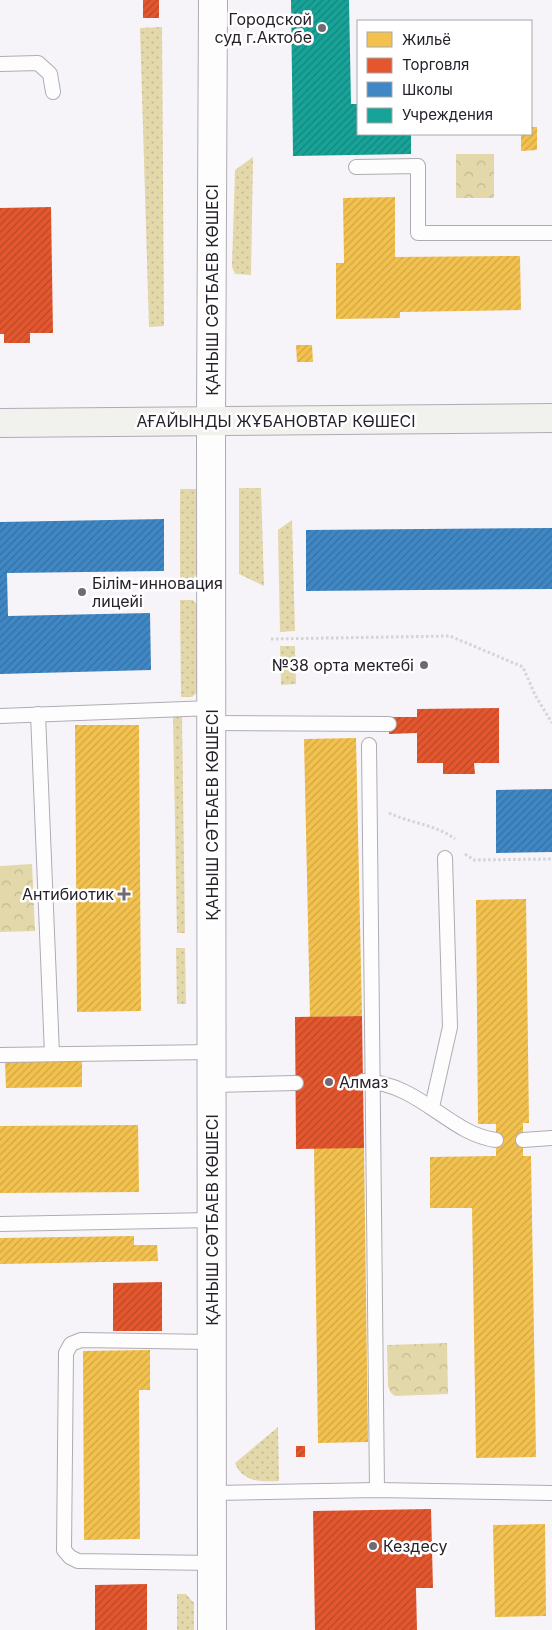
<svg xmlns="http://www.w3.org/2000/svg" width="552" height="1630" viewBox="0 0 552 1630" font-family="Inter,sans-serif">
	<defs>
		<pattern id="grass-dots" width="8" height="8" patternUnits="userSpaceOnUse" patternTransform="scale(1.25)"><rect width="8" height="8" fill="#e2d8aa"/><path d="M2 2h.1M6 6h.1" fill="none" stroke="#c2b992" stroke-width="1.8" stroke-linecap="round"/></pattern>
		<pattern id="forest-crowns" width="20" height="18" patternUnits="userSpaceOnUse" patternTransform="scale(1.25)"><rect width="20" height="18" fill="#e2d8aa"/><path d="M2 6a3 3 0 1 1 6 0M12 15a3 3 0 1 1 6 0" fill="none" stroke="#c2b992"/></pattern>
		<pattern id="homes-hatch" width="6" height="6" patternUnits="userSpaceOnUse" patternTransform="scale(1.25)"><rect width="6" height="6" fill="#f2c14e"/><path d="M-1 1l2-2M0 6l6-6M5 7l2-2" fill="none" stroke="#d0a644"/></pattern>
		<pattern id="shops-hatch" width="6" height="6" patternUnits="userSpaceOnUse" patternTransform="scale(1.25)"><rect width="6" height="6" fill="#e4572e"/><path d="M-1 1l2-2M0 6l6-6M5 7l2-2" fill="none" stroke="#b94827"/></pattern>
		<pattern id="schools-hatch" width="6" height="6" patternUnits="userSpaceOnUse" patternTransform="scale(1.25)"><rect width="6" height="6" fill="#3f88c5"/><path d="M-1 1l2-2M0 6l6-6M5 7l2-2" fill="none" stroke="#356fa0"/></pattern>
		<pattern id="public-hatch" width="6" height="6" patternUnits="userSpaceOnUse" patternTransform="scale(1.25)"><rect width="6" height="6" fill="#17a398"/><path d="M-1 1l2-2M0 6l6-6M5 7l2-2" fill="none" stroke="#15847c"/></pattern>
	</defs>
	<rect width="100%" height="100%" fill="#f7f4f9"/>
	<g fill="url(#grass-dots)">
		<path d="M162,27L164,326L149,327L140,28Z"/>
		<path d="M253,157L251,275L235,274L232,267L235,170Z"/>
		<path d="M239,488H261L264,586L239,574Z"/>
		<path d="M180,489H196L197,573L193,579H180Z"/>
		<path d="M292,520L295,631L280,632L278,530Z"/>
		<path d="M180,600H193L200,608V690L192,697H181Z"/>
		<path d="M280,646H295L296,684L281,685Z"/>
		<path d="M173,717H182L185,933H177Z"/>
		<path d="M176,948H185L186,1004H177Z"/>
		<path d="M278,1427L279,1481C261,1482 242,1482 235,1463Z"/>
		<path d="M177,1594H186L194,1603V1630H177Z"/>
	</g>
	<g fill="url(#forest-crowns)">
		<rect x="456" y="154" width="38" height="44"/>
		<path d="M32,864L35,931L0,932V866Z"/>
		<path d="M447,1343L448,1394L395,1396L391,1393L388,1386L387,1345Z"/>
	</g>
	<g fill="url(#homes-hatch)">
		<path d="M531,127H537V150L521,151V134H531Z"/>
		<path d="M395,197V257L520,256L521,310L400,312V318L336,319V263H344L343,198Z"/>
		<path d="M296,345H312L313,362H297Z"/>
		<path d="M75,725H139L141,1011L77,1012Z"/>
		<path d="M356,738L362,1016L310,1017L304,739Z"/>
		<path d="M526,899L529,1123H523V1156H531L536,1457L476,1458L472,1208H430V1157L496,1156V1124H478L476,900Z"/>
		<path d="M5,1061H82V1087L6,1088Z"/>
		<path d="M138,1125L139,1192L0,1193V1126Z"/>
		<path d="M314,1148H364L368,1442L318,1443Z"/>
		<path d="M134,1236V1245H157L158,1261L0,1264V1238Z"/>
		<path d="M150,1350V1390H139L140,1539L84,1540L83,1351Z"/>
		<path d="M545,1524L546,1616L495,1617L493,1525Z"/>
	</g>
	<g fill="url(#shops-hatch)">
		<rect x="143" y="0" width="16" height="18"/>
		<path d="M51,207L53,333H30V343H4V334H0V208Z"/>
		<path d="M499,708V763H474L475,774H443V763H417V733L389,734V717H417V709Z"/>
		<path d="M362,1016L364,1148L296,1149L295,1017Z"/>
		<path d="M162,1282V1331H113V1283Z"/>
		<rect x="296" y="1446" width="9" height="11"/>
		<path d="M431,1509L433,1588H416L417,1630H315L313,1511Z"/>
		<path d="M147,1584V1630H95V1585Z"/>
	</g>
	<g fill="url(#schools-hatch)">
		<path d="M164,519V571L7,573L8,616L150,613L151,670L0,674V522Z"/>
		<path d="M552,528V589L306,591V530Z"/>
		<path d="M552,789V852L496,853V790Z"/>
	</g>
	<path fill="url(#public-hatch)" d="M291,0H349L351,104H358V134H411V154L293,156Z"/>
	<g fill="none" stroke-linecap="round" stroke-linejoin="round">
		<defs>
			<g id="lane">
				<path d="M0,64L38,63L50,74L53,92"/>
				<path d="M356,167L418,166V233H552"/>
				<path d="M38,714L52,1054"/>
				<path d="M0,716L212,708"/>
				<path d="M211,723L389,724"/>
				<path d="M369,745L377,1490"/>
				<path d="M0,1055L212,1052"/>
				<path d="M363,1081C420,1083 449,1134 496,1140"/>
				<path d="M212,1085L296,1083"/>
				<path d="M432,1107L450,1027L445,858"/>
				<path d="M523,1140L552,1138"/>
				<path d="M0,1224L212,1220"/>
				<path d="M212,1342L81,1340L71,1344L66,1353L64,1550L70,1557L78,1561L212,1563"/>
				<path d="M212,1493L377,1490L552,1493"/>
			</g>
			<path id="street" d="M212,1630L211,421L213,0"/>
			<path id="secondary" d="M0,423L552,418"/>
		</defs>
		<use href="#lane" stroke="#b0abb3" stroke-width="16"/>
		<use href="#street" stroke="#b0abb3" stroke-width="30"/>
		<use href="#secondary" stroke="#b0abb3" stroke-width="30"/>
		<g stroke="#d4d3d5" stroke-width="3" stroke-dasharray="2.5 2.5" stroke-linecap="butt">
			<path d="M271,639L450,636L523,667L535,695L552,723"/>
			<path d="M389,813C410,823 437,825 455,839"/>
			<path d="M465,854L474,860L552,859"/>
		</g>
		<use href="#lane" stroke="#fefdfe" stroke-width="14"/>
		<use href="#street" stroke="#fefdfe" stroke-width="28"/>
		<use href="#secondary" stroke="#f1f1ee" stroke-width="28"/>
	</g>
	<g fill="#706b73" stroke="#fff" stroke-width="2">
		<circle cx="322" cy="28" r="5"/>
		<circle cx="82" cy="592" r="5"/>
		<circle cx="424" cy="665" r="5"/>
		<path d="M121.5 886.5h5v5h5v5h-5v5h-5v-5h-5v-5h5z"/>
		<circle cx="329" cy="1082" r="5"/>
		<circle cx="373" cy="1546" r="5"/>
	</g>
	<g text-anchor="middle" stroke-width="5" stroke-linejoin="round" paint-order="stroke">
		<g font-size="16" fill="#27212b" stroke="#fff" text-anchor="end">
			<text x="312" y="25">Городской<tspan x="312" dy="18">суд г.Актобе</tspan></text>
			<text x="92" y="589" text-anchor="start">Білім-инновация<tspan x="92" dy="18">лицейі</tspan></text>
			<text x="414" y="671">№38 орта мектебі</text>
			<text x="114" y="900">Антибиотик</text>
			<text x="339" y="1088" text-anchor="start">Алмаз</text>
			<text x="383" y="1552" text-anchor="start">Кездесу</text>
		</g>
		<g font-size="16" fill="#27212b" stroke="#fff">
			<text transform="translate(212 290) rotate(-90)" y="6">ҚАНЫШ СӘТБАЕВ КӨШЕСІ</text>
			<text x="276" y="427">АҒАЙЫНДЫ ЖҰБАНОВТАР КӨШЕСІ</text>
			<text transform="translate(212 815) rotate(-90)" y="6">ҚАНЫШ СӘТБАЕВ КӨШЕСІ</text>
			<text transform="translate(212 1220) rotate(-90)" y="6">ҚАНЫШ СӘТБАЕВ КӨШЕСІ</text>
		</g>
	</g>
	<rect x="357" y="20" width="175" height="115" fill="#ffffff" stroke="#a9a6aa"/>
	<rect x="367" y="32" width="25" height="15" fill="#f2c14e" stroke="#a9a6aa"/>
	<text x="402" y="45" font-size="15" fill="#27212b">Жильё</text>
	<rect x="367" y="58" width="25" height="15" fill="#e4572e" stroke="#a9a6aa"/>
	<text x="402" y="70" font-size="15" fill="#27212b">Торговля</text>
	<rect x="367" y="82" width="25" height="15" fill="#3f88c5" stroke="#a9a6aa"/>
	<text x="402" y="95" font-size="15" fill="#27212b">Школы</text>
	<rect x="367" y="108" width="25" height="15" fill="#17a398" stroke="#a9a6aa"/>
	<text x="402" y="120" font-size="15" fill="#27212b">Учреждения</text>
</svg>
